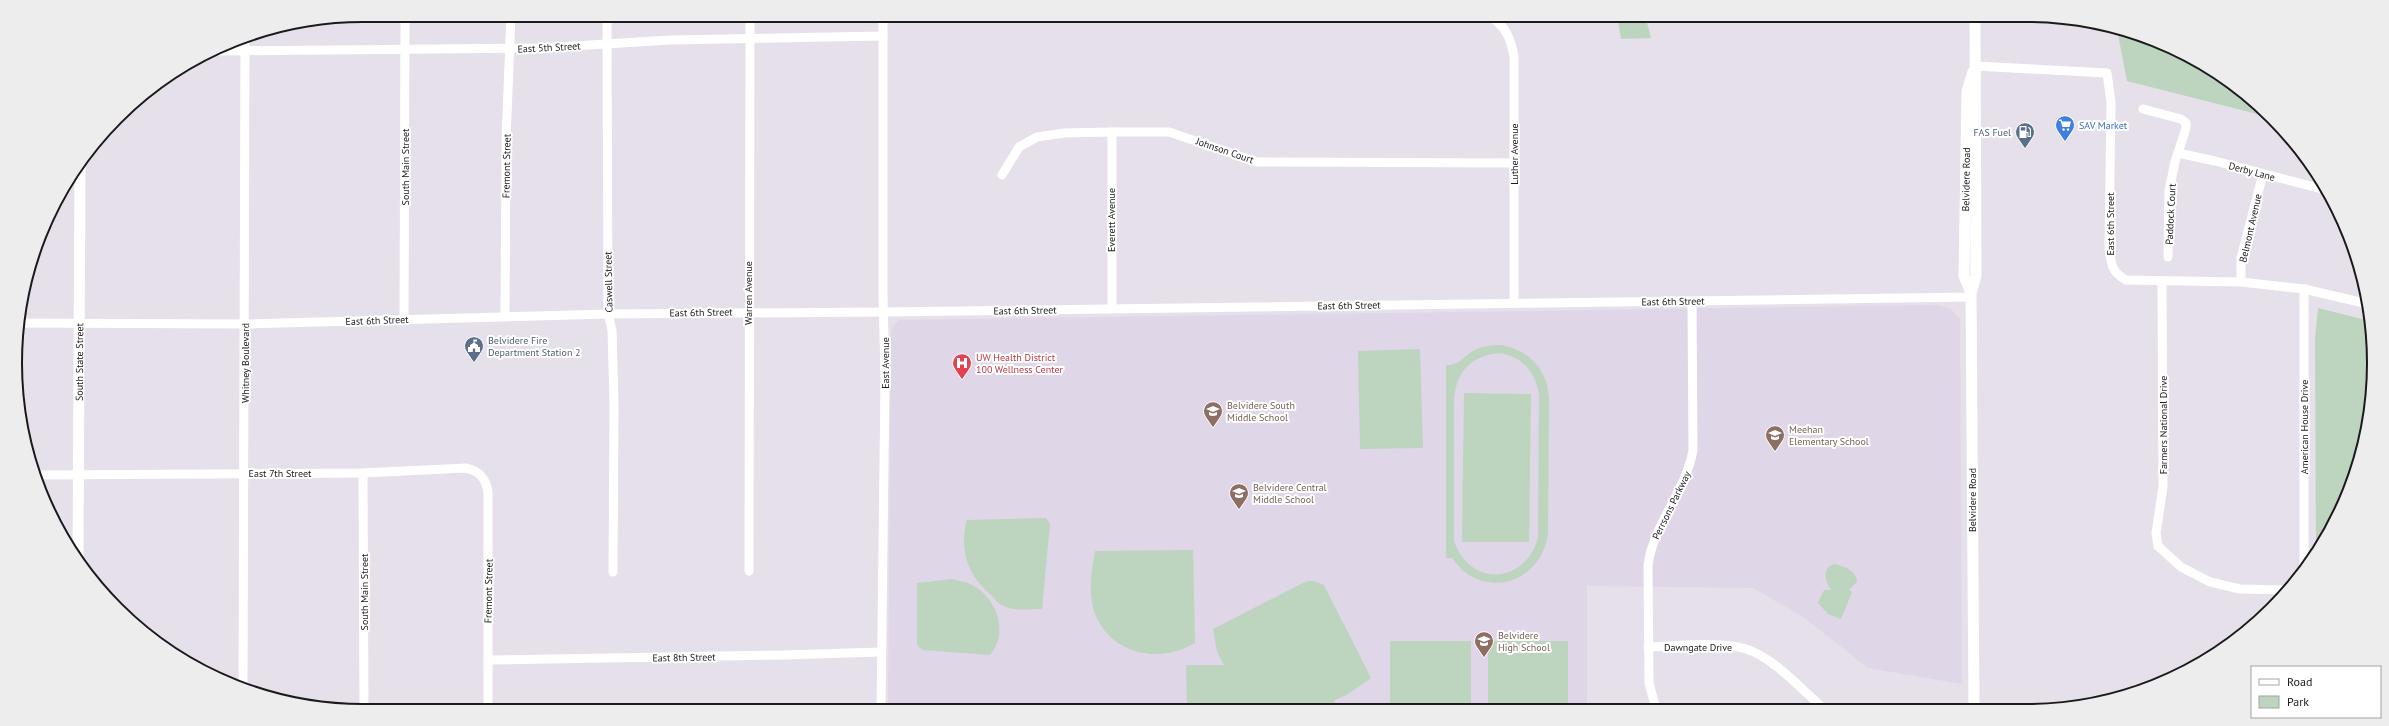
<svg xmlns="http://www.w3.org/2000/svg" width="2389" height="726" viewBox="0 0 2389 726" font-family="'PT Sans',sans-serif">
	<rect width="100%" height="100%" fill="#e5e0e9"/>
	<path fill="#dfd6e7" d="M1939,305L1952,310L1960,319L1962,684L1868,668L1802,616L1753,588L1587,586V709L888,710L891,333L892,327L899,320Z"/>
	<g fill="#bdd4bf" fill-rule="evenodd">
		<path d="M1617,15H1645L1651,38L1621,39Z"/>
		<path d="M2117,29L2159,42L2220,74L2273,118L2127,81Z"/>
		<path d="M2318,308L2370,321L2374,363L2367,431L2327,537L2316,551L2315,339Z"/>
		<path d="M1501,345C1530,350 1548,370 1549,399L1548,533C1544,572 1504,596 1469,575C1462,571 1457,564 1452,558H1446V365C1461,365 1461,358 1473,351C1481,346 1491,345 1501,345ZM1501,353C1523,358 1535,371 1539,394L1538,538C1524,585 1470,587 1454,541V399C1457,370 1472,355 1501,353Z"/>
		<path d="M1420,349L1423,448L1360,449L1358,351Z"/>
		<path d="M1464,393L1531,394L1529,542H1462Z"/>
		<path d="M1046,518L1050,524L1042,609C1030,609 1014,612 1002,605C998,603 994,598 991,595C967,575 959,550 967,520Z"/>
		<path d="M1193,550L1195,643C1162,663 1116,656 1098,620C1087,599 1091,573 1095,551Z"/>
		<path d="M1835,564C1845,567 1856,570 1857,582L1849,590L1852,592L1841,619L1828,614L1818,603L1824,590H1831C1825,581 1821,567 1835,564Z"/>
		<path d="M952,579C957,581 965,581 970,584C996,596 1010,632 990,655L922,650L917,644V583Z"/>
		<path d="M1307,581H1314L1324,585L1371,678L1348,694L1335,700L1334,709L1187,710L1186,665H1224L1217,652L1213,629Z"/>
		<rect x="1390" y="641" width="81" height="68"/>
		<rect x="1488" y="641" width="80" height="68"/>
	</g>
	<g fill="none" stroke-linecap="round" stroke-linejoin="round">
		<g stroke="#fff" stroke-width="9">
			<path d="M607,15L608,314L612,330L614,404L613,572"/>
			<path d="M1488,15C1505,25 1511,38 1514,57V302"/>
			<path d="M215,51L541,48L670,40L883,36"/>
			<path d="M1975,66L2107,73L2111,102L2109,247C2111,263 2111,272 2126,280L2241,282L2304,289L2368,304"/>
			<path d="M2143,109L2181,119L2186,123V128L2175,162L2169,191L2168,257"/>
			<path d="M2178,153L2215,161L2326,190"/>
			<path d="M1002,175L1019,147L1037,137L1064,133L1112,132H1169L1257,162L1514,163"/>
			<path d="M2162,281L2163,487L2156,533L2158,546L2181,567L2210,582L2240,589L2284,590"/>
			<path d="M2241,282V258L2263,174"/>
			<path d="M1112,308V132"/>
			<path d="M505,316L506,140L511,15"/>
			<path d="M404,319L405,15"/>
			<path d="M18,323L245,324L608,314L884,312L1971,297"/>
			<path d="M363,473L364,711"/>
			<path d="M37,475L363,473L466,468C480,471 486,479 488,492V711"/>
			<path d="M2304,566V289"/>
			<path d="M749,571L750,15"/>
			<path d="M1648,647C1677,646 1719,641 1746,649C1773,657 1802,690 1823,708"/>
			<path d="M488,660L784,655L881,652"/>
			<path d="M243,689L245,37"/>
			<path d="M1656,709L1649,683L1648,565C1654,523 1686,491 1693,450L1692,301"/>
			<path d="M881,710L885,378L883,295V15"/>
		</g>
		<g stroke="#fff" stroke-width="11">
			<path id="s1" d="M1971,293L1964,276L1967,91L1973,72"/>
			<path id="s2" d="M78,561L80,163"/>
			<path d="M1974,708L1971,293L1976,276L1975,15"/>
		</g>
	</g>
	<defs>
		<symbol id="supermarket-pin" viewBox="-11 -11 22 30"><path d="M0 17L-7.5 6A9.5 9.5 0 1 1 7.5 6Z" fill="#3f7fe0" stroke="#fff"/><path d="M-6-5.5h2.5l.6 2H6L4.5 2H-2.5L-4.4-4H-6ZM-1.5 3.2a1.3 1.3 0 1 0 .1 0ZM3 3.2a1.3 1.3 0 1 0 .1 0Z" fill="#fff"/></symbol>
		<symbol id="fuel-pin" viewBox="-11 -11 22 30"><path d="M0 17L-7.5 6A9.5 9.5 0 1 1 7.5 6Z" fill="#5c6f8a" stroke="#fff"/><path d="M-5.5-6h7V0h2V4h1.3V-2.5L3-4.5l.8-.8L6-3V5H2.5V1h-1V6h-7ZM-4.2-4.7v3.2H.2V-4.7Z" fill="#fff"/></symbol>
		<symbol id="civic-pin" viewBox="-11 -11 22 30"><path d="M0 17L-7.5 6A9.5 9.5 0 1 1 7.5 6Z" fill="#5c6f8a" stroke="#fff"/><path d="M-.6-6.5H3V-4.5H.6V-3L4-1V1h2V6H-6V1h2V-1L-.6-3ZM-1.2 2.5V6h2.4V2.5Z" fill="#fff"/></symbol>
		<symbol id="hospital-pin" viewBox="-11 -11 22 30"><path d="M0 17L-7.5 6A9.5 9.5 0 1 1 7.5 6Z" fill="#e0444e" stroke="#fff"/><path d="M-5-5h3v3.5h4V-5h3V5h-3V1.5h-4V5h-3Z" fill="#fff"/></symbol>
		<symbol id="school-pin" viewBox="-11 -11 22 30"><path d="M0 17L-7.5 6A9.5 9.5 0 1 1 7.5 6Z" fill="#8d6e63" stroke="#fff"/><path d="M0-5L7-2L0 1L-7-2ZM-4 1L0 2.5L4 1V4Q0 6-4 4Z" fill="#fff"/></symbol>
	</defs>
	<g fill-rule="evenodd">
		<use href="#supermarket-pin" x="2054" y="114" width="22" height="30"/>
		<use href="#fuel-pin" x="2014" y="121" width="22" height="30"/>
		<use href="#civic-pin" x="463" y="335" width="22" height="30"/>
		<use href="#hospital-pin" x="951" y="352" width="22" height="30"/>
		<use href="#school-pin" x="1202" y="400" width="22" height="30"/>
		<use href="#school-pin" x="1764" y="424" width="22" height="30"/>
		<use href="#school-pin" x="1228" y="482" width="22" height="30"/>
		<use href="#school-pin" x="1473" y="630" width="22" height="30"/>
	</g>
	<g text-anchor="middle" stroke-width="4" stroke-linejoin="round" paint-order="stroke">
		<g font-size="10" fill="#1b191c" stroke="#fff">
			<text transform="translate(549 47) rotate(-3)" y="4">East 5th Street</text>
			<text transform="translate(1225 150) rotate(19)" y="4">Johnson Court</text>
			<text transform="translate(1514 154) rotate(-90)" y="4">Luther Avenue</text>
			<text transform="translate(506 166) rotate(-89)" y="4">Fremont Street</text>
			<text transform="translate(405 167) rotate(-90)" y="4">South Main Street</text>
			<text transform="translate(2252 171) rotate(15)" y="4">Derby Lane</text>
			<text dy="4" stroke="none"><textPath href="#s1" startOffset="115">Belvidere Road</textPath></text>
			<text transform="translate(2170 214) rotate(-87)" y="4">Paddock Court</text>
			<text transform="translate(1111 220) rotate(-90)" y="4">Everett Avenue</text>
			<text transform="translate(2110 224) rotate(-90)" y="4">East 6th Street</text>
			<text transform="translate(2250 228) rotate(-77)" y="4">Belmont Avenue</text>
			<text transform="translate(608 282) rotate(-91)" y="4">Caswell Street</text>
			<text transform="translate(748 293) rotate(-90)" y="4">Warren Avenue</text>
			<text transform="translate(1673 301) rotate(-1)" y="4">East 6th Street</text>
			<text transform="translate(1349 305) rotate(-1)" y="4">East 6th Street</text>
			<text transform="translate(1025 310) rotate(-1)" y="4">East 6th Street</text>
			<text transform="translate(701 312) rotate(-1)" y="4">East 6th Street</text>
			<text transform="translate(377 320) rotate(-2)" y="4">East 6th Street</text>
			<text dy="4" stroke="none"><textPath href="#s2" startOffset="199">South State Street</textPath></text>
			<text transform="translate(245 363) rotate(-90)" y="4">Whitney Boulevard</text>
			<text transform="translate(885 363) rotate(-90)" y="4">East Avenue</text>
			<text transform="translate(2163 425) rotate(-90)" y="4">Farmers National Drive</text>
			<text transform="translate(2304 427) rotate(-90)" y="4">American House Drive</text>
			<text x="280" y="477">East 7th Street</text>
			<text transform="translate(1972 500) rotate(-90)" y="4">Belvidere Road</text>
			<text transform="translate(1671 505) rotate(-64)" y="4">Perrsons Parkway</text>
			<text transform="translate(488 591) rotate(-89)" y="4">Fremont Street</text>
			<text transform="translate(364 592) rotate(-90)" y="4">South Main Street</text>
			<text x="1698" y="651">Dawngate Drive</text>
			<text transform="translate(684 657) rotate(-1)" y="4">East 8th Street</text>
		</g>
		<g font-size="10" fill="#366cbe" stroke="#fff" text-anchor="start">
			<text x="2079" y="129">SAV Market</text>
		</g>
		<g font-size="10" fill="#4e5e75" stroke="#fff" text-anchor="end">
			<text x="2011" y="136">FAS Fuel</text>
			<text x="488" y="344" text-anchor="start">Belvidere Fire<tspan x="488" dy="12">Department Station 2</tspan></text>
		</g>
		<g font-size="10" fill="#be3a42" stroke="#fff" text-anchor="start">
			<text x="976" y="361">UW Health District<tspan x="976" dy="12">100 Wellness Center</tspan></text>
		</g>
		<g font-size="10" fill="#785e54" stroke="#fff" text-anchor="start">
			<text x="1227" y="409">Belvidere South<tspan x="1227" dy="12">Middle School</tspan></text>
			<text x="1789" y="433">Meehan<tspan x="1789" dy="12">Elementary School</tspan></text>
			<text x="1253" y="491">Belvidere Central<tspan x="1253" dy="12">Middle School</tspan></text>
			<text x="1498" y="639">Belvidere<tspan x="1498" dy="12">High School</tspan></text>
		</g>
	</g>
	<path d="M0 0H2389V726H0ZM363 22H2026A341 341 0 0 1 2367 363V363A341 341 0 0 1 2026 704H363A341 341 0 0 1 22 363V363A341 341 0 0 1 363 22Z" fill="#ededed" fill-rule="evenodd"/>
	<path fill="none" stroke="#1b191c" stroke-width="2" d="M363 22H2026A341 341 0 0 1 2367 363V363A341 341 0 0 1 2026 704H363A341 341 0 0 1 22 363V363A341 341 0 0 1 363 22Z"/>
	<rect x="2251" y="666" width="130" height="52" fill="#ffffff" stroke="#a4a3a4"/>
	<rect x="2259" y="679" width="20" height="6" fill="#ffffff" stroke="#a4a3a4"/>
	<text x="2287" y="686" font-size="12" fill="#1b191c">Road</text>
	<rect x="2259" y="696" width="20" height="12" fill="#bdd4bf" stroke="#a4a3a4"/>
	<text x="2287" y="706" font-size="12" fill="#1b191c">Park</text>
</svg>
